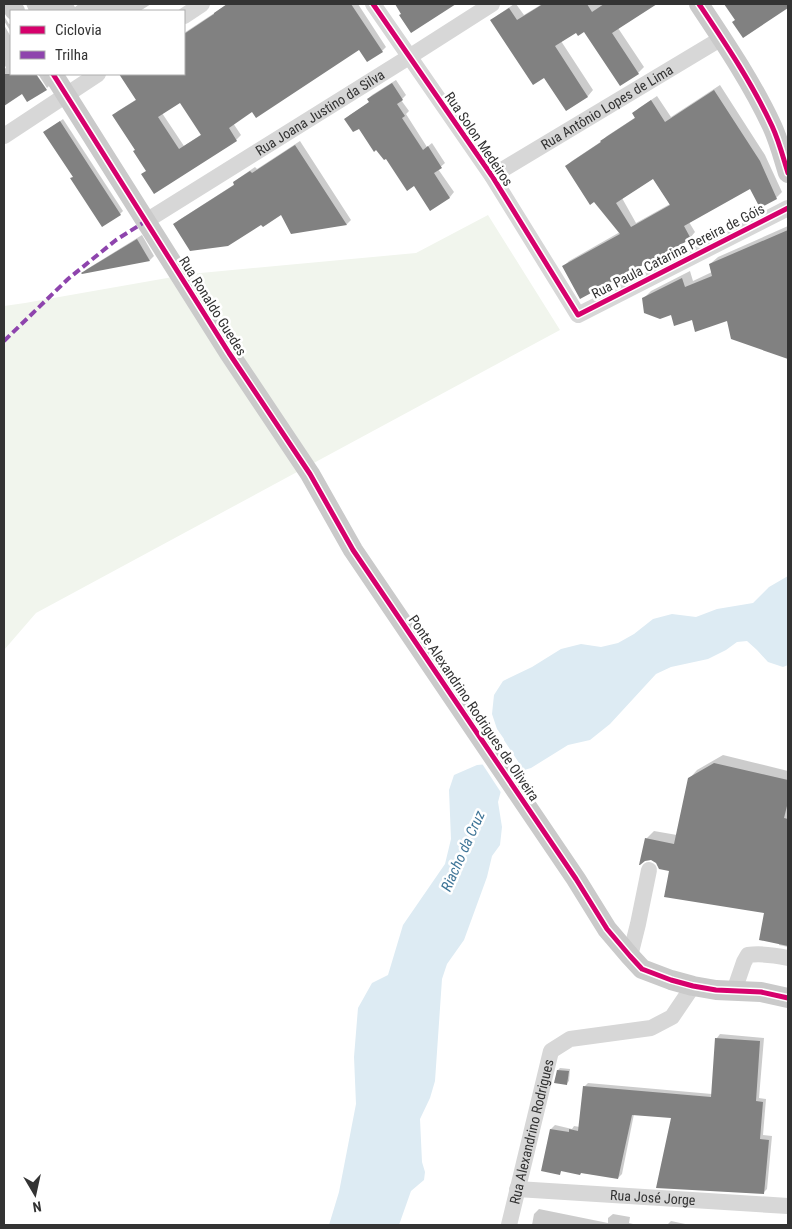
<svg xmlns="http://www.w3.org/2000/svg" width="792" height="1229" viewBox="0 0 792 1229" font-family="'Roboto Condensed',sans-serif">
	<rect width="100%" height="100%" fill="#fff"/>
	<path fill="#f1f5ed" d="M488,215L560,330L36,613L4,650V306L25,303L190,274L416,253Z"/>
	<path fill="#ddebf3" d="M788,576V665L783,667L768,662L757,650L747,641L737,642L726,650L708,659L671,667L656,674L610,724L590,740L568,745L531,768L514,773L502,787L498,802L502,827L500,845L492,856L487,877L464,940L447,964L442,979L435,1081L430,1098L420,1119L422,1162L425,1172L424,1180L411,1191L399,1225H329L339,1192L356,1104L354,1057L358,1008L372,983L388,975L403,925L445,864L451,839L449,790L454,775L477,765L488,764L504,757V739L497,729L492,714L494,695L503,681L532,667L561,649L581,644L601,647L618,643L634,634L653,619L672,614L696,617L717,609L753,603L769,587Z"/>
	<path fill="#fff" d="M492,722L525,772L516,775L504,788L502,794L481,762H488L502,756V740L494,730Z"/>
	<g fill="#0003" fill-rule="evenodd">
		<path d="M26,4H73L75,7L79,4H151L140,11H29Z"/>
		<path d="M228,4H347L348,5L350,4H358L386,47L382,51L360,49L253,111L233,123L241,135L236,140L155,192L147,170L136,150L114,115L118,111L137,99L121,74H184V33ZM181,101L202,134L184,146L162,113Z"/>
		<path d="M396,4H454L411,31Z"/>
		<path d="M514,4H516L524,15L542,4H654L618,28L644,67L638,73L584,30L576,31L561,41L593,90L588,96L567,110L544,76L492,21L498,15Z"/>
		<path d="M726,4H788V10L787,8L736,19Z"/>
		<path d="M4,16L9,24H11V32L4,21Z"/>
		<path d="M4,25L11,37V74H35L45,89L22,92L4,104V69L6,68L4,63Z"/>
		<path d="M38,74H43L50,85L47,88Z"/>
		<path d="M396,80L406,95L401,100L409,111L406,114L427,147L432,143L445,163L438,169L454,192L450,197L430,209L415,185L359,127L346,119L350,115L370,102L368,99L372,95Z"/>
		<path d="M720,85L765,155L782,192L776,198L750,188L689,222L695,232L690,238L563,267L569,261L620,232L566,167L572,161L602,141L607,136L636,117L634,113L639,108L657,96L671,117ZM653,178L670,204L636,223L622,198Z"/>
		<path d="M63,119L123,211L120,214L74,176L45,132Z"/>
		<path d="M300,141L351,220L347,224L291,233L282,213L261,223L174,225L179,220L235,184L234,182L239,178L255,167L257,169Z"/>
		<path d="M788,226V358L732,338L728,320L693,318L672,314L643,299L651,291L690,271L693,281L712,272L710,264L718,257Z"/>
		<path d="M142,235L154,256L150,260L83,273L87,269Z"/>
		<path d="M723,755L788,771V947L779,945V943L766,912L671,870L646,839L654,831L677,835L689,779L697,770Z"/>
		<path d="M720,1034L764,1038L759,1098L766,1099L763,1135L772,1136L767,1189L763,1193L672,1117L634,1114L622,1174L618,1178L562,1170L559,1173L551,1129L555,1125L572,1129L574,1126L580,1127L584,1087L588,1083L712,1094L717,1038Z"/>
		<path d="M560,1068L570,1069L569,1081L567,1083L558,1070Z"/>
		<path d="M539,1209L608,1223V1218L613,1214L630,1217L629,1223L637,1225H532L534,1214Z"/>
		<path d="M671,1221L690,1225H667Z"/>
	</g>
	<g fill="#818181" fill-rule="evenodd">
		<path d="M227,4H351L383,52L367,62L359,50L256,118L252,112L229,128L237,141L154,194L141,174L146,171L133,151L135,150L112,115L136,100L119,74H184V34L214,14V13ZM180,103L201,135L179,149L158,117Z"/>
		<path d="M395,4H456L411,33L399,15L401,14Z"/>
		<path d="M543,4H587L592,12L604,4H657L612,33L639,74L620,86L584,32L578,36L576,33L555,46L588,97L566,111L544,78L533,85L490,20L509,8L517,20Z"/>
		<path d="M724,4H788V8L743,38L732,22L735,20Z"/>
		<path d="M4,74H36L47,90L27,102L22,94L4,106Z"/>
		<path d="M392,83L403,100L397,104L405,116L402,118L423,150L428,146L442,168L434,173L450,198L430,211L414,186L407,191L386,159L384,160L376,150L374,152L359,129L353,132L344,119L369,102L367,99Z"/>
		<path d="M714,90L760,161L777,199L760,208L750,189L684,226L691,239L580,299L562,266L620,234L594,202L590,205L565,166L601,142L600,141L635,118L632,113L651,100L665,122ZM653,179L670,205L631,227L616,203Z"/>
		<path d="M60,121L121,215L102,227L70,178L73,177L43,132Z"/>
		<path d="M295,145L347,225L291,234L281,215L263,227L261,225L228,246L190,251L173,224L234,185L233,182L250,171L252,173Z"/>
		<path d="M788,230V359L731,339L727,321L695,332L692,320L674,326L671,315L660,319L644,313L642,298L682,278L685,287L712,276L709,264Z"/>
		<path d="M137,239L150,261L82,274L81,273Z"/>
		<path d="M714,763L788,780V802L784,818L788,819V946L759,940L764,913L664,897L669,871L659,869L656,863L651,860L645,861L640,865H639L645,838L674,844L688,778Z"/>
		<path d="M715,1038L760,1041L756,1101L763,1102L760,1139L769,1140L764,1194L656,1188L671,1118L632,1115L618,1179L581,1173L580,1175L561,1171L560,1175L541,1171L550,1129L569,1132V1129L578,1131L583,1086L711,1097Z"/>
		<path d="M557,1070L569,1071L567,1085L554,1083Z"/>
	</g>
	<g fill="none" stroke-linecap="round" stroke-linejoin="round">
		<g stroke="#d7d7d7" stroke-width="16">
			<path d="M373,4L492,176L578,315L788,208"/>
			<path d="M184,16L202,4"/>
			<path d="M4,136L98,74"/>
			<path id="s1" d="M492,176L722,38"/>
			<path id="s2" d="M146,221L409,57L492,4"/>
			<path d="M630,956L638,924L649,870"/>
			<path d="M734,991L744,962L748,955C762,953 774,955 788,958"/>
			<path id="s3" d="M517,1189L788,1206"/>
			<path id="s4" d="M509,1225L551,1051L570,1039L651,1028L672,1017L693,986"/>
		</g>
		<g stroke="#cacaca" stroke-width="20">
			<path d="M10,4L15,11"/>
			<path d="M699,4C725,43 752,83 772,126C779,141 783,157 788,173"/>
			<path d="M53,74L229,353L310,474L353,550L576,879L607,929L630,956L642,969L671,980L693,986L716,990L761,992L788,998"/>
		</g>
		<path stroke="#8e44ad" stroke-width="4" stroke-dasharray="8 4" stroke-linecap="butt" d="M4,341L68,279L116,240L146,221"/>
		<defs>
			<g id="cycleway">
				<path d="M373,4L492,176L578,315L788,208"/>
				<path d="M699,4C725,43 752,83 772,126C779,141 783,157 788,173"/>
				<path d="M53,74L229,353L310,474L353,550L576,879L607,929L630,956L642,969L671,980L693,986L716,990L761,992L788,998"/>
			</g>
		</defs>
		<use href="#cycleway" stroke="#fff" stroke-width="8"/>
		<use href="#cycleway" stroke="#d6006c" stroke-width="5"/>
	</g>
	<g text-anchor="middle" stroke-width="5" stroke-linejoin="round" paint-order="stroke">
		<g font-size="14" fill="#333" stroke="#fff">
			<text dy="5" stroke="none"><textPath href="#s1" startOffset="134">Rua Antônio Lopes de Lima</textPath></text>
			<text dy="5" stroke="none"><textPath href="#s2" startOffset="205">Rua Joana Justino da Silva</textPath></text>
			<text transform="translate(479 139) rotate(56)" y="5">Rua Solon Medeiros</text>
			<text transform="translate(678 251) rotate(-27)" y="5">Rua Paula Catarina Pereira de Góis</text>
			<text transform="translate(213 306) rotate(58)" y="5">Rua Ronaldo Guedes</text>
			<text transform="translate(474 708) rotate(56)" y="5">Ponte Alexandrino Rodrigues de Oliveira</text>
			<text dy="5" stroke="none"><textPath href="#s4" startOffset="96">Rua Alexandrino Rodrigues</textPath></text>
			<text dy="5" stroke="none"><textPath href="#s3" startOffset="136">Rua José Jorge</textPath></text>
		</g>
		<g font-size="15" font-style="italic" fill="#3f7597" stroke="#fff">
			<text transform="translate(463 851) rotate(-66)" y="5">Riacho da Cruz</text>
		</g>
	</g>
	<rect width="792" height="1229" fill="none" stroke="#333333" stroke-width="10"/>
	<rect x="10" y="10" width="175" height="65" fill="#ffffff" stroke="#adadad"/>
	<rect x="20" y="26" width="25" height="8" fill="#d6006c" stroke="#adadad"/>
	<text x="55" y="35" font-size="15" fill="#333333">Ciclovia</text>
	<rect x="20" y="51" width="25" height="8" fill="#8e44ad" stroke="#adadad"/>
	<text x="55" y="60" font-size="15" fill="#333333">Trilha</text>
	<g transform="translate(35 1194) rotate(171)" stroke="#ffffff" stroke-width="4" paint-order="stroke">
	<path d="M0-4L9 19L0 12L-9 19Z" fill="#333333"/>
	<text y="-8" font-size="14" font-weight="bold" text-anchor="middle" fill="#333333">N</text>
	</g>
</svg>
